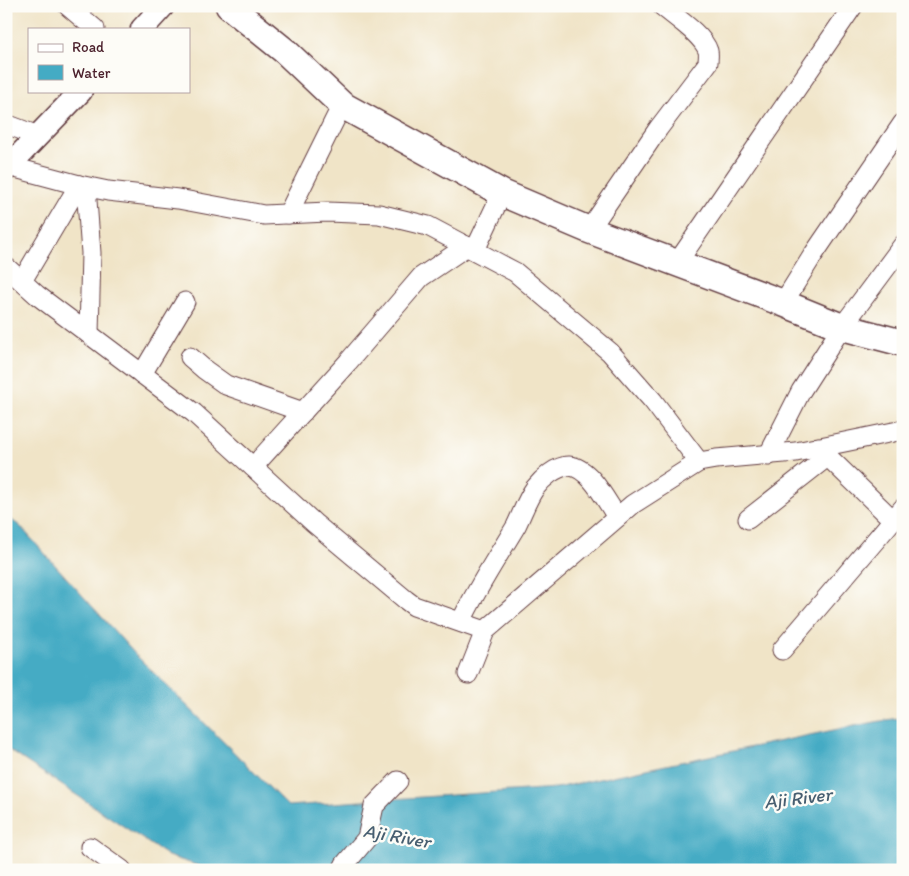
<svg xmlns="http://www.w3.org/2000/svg" width="909" height="876" font-family="Itim,sans-serif">
	<style>
		.water { fill: #44abc4; stroke: #476578 }
		.lines { fill: none; stroke-linecap: round; stroke-linejoin: round }
		.minor-casing { stroke: #633d42; stroke-width: 21 }
		.tertiary-casing { stroke: #633d42; stroke-width: 25 }
		.secondary-casing { stroke: #633d42; stroke-width: 29 }
		.minor { stroke: #fff; stroke-width: 19 }
		.tertiary { stroke: #fff; stroke-width: 22 }
		.secondary { stroke: #fff; stroke-width: 26 }
		.labels { text-anchor: middle; dominant-baseline: central; stroke-width: 5; stroke-linejoin: round; paint-order: stroke }
		.water-label { font-size: 19px; font-style: italic; fill: #475e70; stroke: #fdfcf7 }
	</style>
	<rect width="100%" height="100%" fill="#fdfcf7"/>
	<filter id="ink" filterUnits="userSpaceOnUse"><feTurbulence type="fractalNoise" baseFrequency=".02" numOctaves="2"/><feDisplacementMap in="SourceGraphic" scale="10" xChannelSelector="R" yChannelSelector="G"/><feConvolveMatrix kernelMatrix="1 2 1 2 8 2 1 2 1" color-interpolation-filters="sRGB"/></filter>
	<filter id="wash" filterUnits="userSpaceOnUse"><feTurbulence type="fractalNoise" baseFrequency=".0096" numOctaves="4" result="noise"/><feDisplacementMap in="SourceGraphic" scale="20" xChannelSelector="R" yChannelSelector="G"/><feGaussianBlur stdDeviation="1.12" result="paint"/><feColorMatrix in="noise" values="0 0 0 0 0 0 0 0 0 0 0 0 0 0 0 0 0 1.4 0 .05"/><feComposite in="paint" operator="in"/></filter>
	<g filter="url(#wash)">
		<rect width="100%" height="100%" fill="#f0e4c7"/>
		<polygon class="water" points="6,516 20,526 136,655 288,806 556,788 848,727 903,717 903,870 212,870 168,856 6,748"/>
	</g>
	<g filter="url(#ink)">
		<g class="lines">
			<g class="minor-casing">
				<g id="minor">
					<polyline points="68,6 95,29"/>
					<polyline points="6,124 38,136"/>
					<polyline points="8,166 79,185 108,191 178,199 264,215 327,212 379,214 428,226 515,272 610,352 653,401 699,462"/>
					<polyline points="86,187 91,253 89,334"/>
					<polyline points="288,214 342,105"/>
					<path d="M589 230 658 129 708 63C708 59 709 55 708 51 703 35 675 17 662 6"/>
					<polyline points="475,250 502,193"/>
					<polyline points="677,263 853,6"/>
					<polyline points="6,267 37,295 194,413 314,523 406,600 414,606 485,631"/>
					<polyline points="22,281 79,185"/>
					<polyline points="783,303 813,255 903,123"/>
					<polyline points="190,357 205,370 226,385 303,412"/>
					<polyline points="142,374 185,302"/>
					<polyline points="818,447 893,520"/>
					<polyline points="768,456 801,391 842,327 903,245"/>
					<polyline points="253,467 348,362 421,277 467,246"/>
					<polyline points="748,519 827,457"/>
					<path d="M461 622C476 589 497 558 516 526 522 514 527 499 535 488 542 479 556 466 569 466 590 467 606 501 617 517"/>
					<polyline points="782,650 903,508"/>
					<polyline points="468,674 485,631 633,504 699,462 716,459 796,452 903,430"/>
					<polyline points="90,847 122,870"/>
					<polyline points="342,870 345,864 367,838 374,806 398,781"/>
				</g>
			</g>
			<g class="tertiary-casing">
				<g id="tertiary">
					<polyline points="142,29 163,6"/>
					<polyline points="6,169 81,91"/>
				</g>
			</g>
			<g class="secondary-casing">
				<polyline id="secondary" points="229,6 286,52 342,105 502,193 589,230 783,303 842,327 903,343"/>
			</g>
			<use href="#minor" class="minor"/>
			<use href="#tertiary" class="tertiary"/>
			<use href="#secondary" class="secondary"/>
		</g>
	</g>
	<g class="labels">
		<g class="water-label">
			<text transform="translate(798 798) rotate(-7)">Aji River</text>
			<text transform="translate(397 836) rotate(10)">Aji River</text>
		</g>
	</g>
	<rect width="909" height="876" fill="none" stroke="#fdfcf7" stroke-width="25"/>
	<rect x="28" y="28" width="162" height="65" fill="#fdfcf7" stroke="#b5a4a5"/>
	<rect x="38" y="44" width="25" height="8" fill="#ffffff" stroke="#b5a4a5"/>
	<text x="72" y="52" font-size="15" fill="#4a1f2b">Road</text>
	<rect x="38" y="65" width="25" height="15" fill="#44abc4" stroke="#b5a4a5"/>
	<text x="72" y="78" font-size="15" fill="#4a1f2b">Water</text>
</svg>
